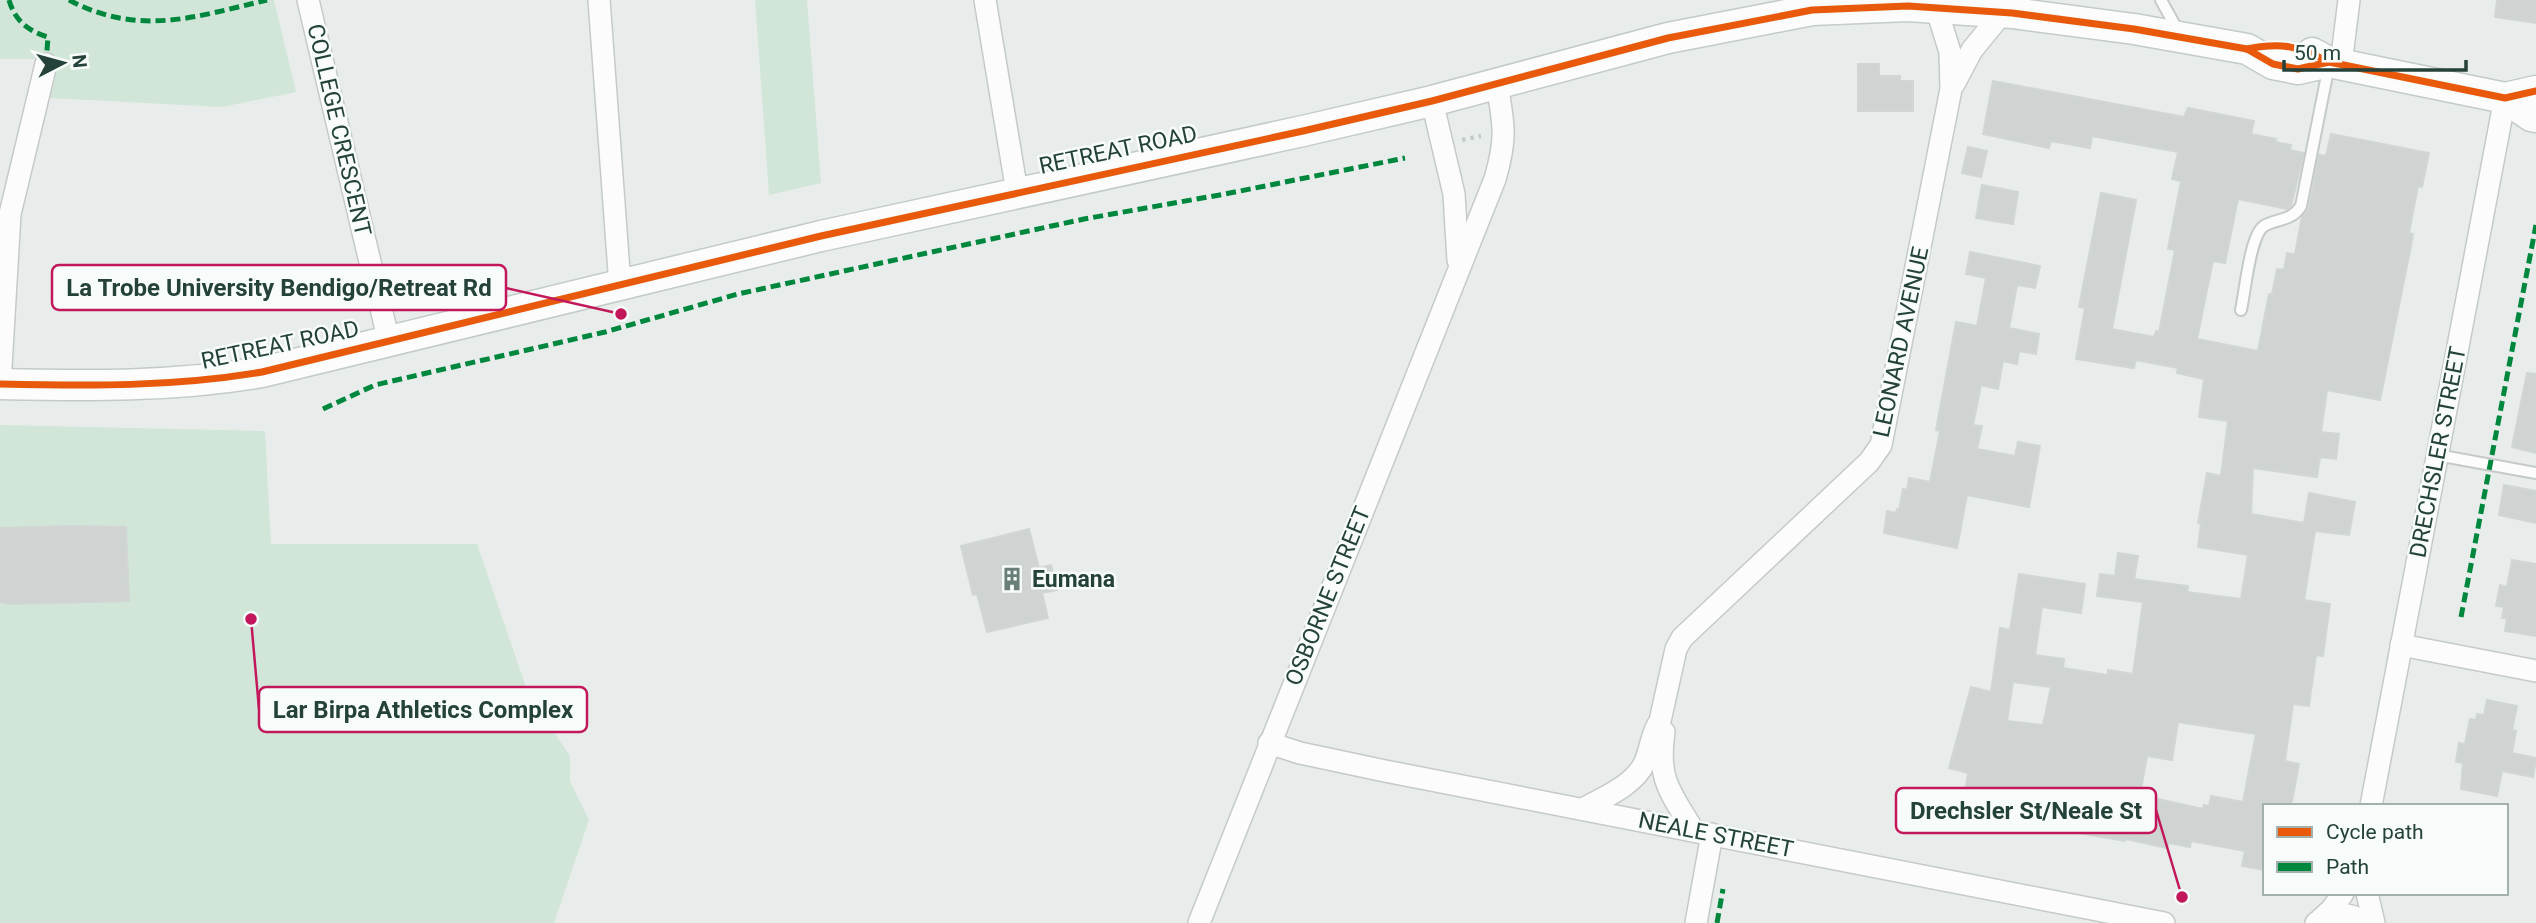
<svg xmlns="http://www.w3.org/2000/svg" width="2536" height="923" font-family="Roboto,sans-serif">
	<style>
		.green { fill: #d1e6d8 }
		.building { fill: #cfd4d2; stroke: #d1d6d4; stroke-width: 2; fill-rule: evenodd }
		.lines { fill: none; stroke-linecap: round; stroke-linejoin: round }
		.lane-casing { stroke: #c5cac8; stroke-width: 14 }
		.street-casing { stroke: #c5cac8; stroke-width: 24 }
		.secondary-casing { stroke: #c3cbc8; stroke-width: 33 }
		.path { stroke: #c3ccca; stroke-width: 4.5; stroke-dasharray: 3.5 5; stroke-linecap: butt }
		.lane { stroke: #fcfcfc; stroke-width: 10 }
		.street { stroke: #fcfcfc; stroke-width: 21 }
		.secondary { stroke: #fcfcfc; stroke-width: 30 }
		.quiet { stroke: #00873e; stroke-width: 5; stroke-dasharray: 10 5; stroke-linecap: butt }
		.cycleway-casing { stroke: #f7fbf9; stroke-width: 11 }
		.cycleway { stroke: #e8590c; stroke-width: 7 }
		.labels { text-anchor: middle; dominant-baseline: central; stroke-width: 5; stroke-linejoin: round; paint-order: stroke }
		.street-label { font-size: 23px; fill: #24423a; stroke: #f7fbf9 }
		.poi-label { font-size: 23px; font-weight: bold; fill: #24423a; stroke: #f7fbf9; text-anchor: start }
		.leader { fill: none; stroke: #c2185b; stroke-width: 2.5 }
		.callout-dot { fill: #c2185b; stroke: #f7fbf9; stroke-width: 2.5 }
		.callout { fill: #f7fbf9; stroke: #c2185b; stroke-width: 2.5 }
		.callout-label { font-size: 24px; text-anchor: middle; font-weight: bold; fill: #24423a }
	</style>
	<rect width="100%" height="100%" fill="#e8edeb"/>
	<g class="green">
		<polygon points="0,0 274,0 296,92 222,107 49,98 59,59 0,59"/>
		<polygon points="755,0 807,0 821,183 769,195"/>
		<polygon points="0,425 265,431 271,544 477,544 528,693 570,756 570,781 589,820 554,923 0,923"/>
	</g>
	<g class="building">
		<polygon points="2497,0 2536,0 2536,23 2495,17"/>
		<polygon points="1858,64 1879,64 1879,76 1900,76 1900,81 1913,81 1913,111 1858,111"/>
		<path d="M1993 81 2184 117 2188 108 2254 121 2251 134 2276 139 2275 142 2291 145 2290 150 2304 153 2291 206 2287 209 2238 199 2225 263 2213 261 2197 339 2258 351 2269 294H2272L2277 269 2284 270 2287 253 2295 254 2302 217 2309 208 2319 155 2326 156 2331 134 2429 153 2422 187 2418 186 2409 233 2413 234 2411 246 2380 400 2327 390 2321 432 2339 434 2336 459 2320 457 2317 477 2253 468 2251 514 2304 523 2309 493 2355 502 2349 535 2315 531 2304 600 2330 604 2323 656 2316 655 2309 706 2293 704 2285 761 2299 764 2291 806H2265V870L2242 866 2245 851 2191 841 2190 847 2169 843 2167 848 2126 839 2125 841 2047 828V825L2029 821 2031 813 1964 800 1968 773 1949 768 1971 687 1991 692 2000 628 2010 630 2019 574 2085 584 2081 613 2042 607 2035 655 2064 659 2063 668 2108 675V670L2133 674 2143 602 2097 596 2100 574 2115 576 2118 553 2138 556 2134 579 2188 586 2187 592 2241 599 2248 555 2198 547 2201 524 2198 523 2207 473 2221 476 2228 421 2199 417 2204 379 2177 373 2178 368 2136 360 2134 368 2076 359 2085 308 2079 307 2101 193 2136 200 2112 329 2154 337 2156 331 2159 332 2175 250 2168 249 2181 181 2172 179 2178 152 2092 136 2090 148 2051 141 2049 148 1983 134ZM2013 682 2051 687 2043 725 2007 721ZM2178 722 2256 734 2243 802 2211 796 2209 806 2204 805 2203 809 2140 795 2147 756 2172 760Z"/>
		<polygon points="1968,147 1987,151 1981,177 1962,173"/>
		<polygon points="1982,185 2018,192 2013,224 1976,218"/>
		<polygon points="1970,252 2040,266 2035,288 2017,285 2009,328 2039,334 2036,354 2019,351 2017,364 2003,361 1998,389 1981,385 1973,425 1982,426 1977,449 2015,456 2018,442 2040,446 2029,507 1967,495 1957,548 1884,533 1887,511 1896,513 1897,509 1899,510 1903,489 1907,490 1909,478 1930,482 1940,431 1936,430 1956,322 1977,326 1986,278 1966,274"/>
		<polygon points="2527,373 2536,374 2536,453 2512,447"/>
		<polygon points="2504,485 2536,491 2536,523 2499,515"/>
		<polygon points="72,526 126,527 129,601 11,604 0,602 0,528"/>
		<polygon points="1029,529 1039,568 1051,565 1057,590 1042,593 1048,618 987,632 977,594 973,595 961,546"/>
		<polygon points="2512,560 2536,564 2536,636 2505,631 2507,618 2502,618 2504,607 2496,606 2500,585 2507,587"/>
		<polygon points="2487,700 2517,706 2512,730 2516,731 2512,753 2536,758 2533,777 2502,771 2497,796 2461,789 2463,763 2456,762 2459,743 2465,744 2470,719 2476,720 2477,714 2484,715"/>
	</g>
	<g class="lines">
		<g class="lane-casing">
			<g id="lane">
				<polyline points="2161,0 2178,31"/>
				<path d="M2241 310C2245 292 2250 235 2264 226 2277 218 2291 222 2301 206L2329 65"/>
				<polyline points="2437,455 2536,473"/>
			</g>
		</g>
		<g class="street-casing">
			<g id="street">
				<polyline points="308,0 389,342"/>
				<polyline points="599,0 620,285"/>
				<polyline points="985,0 1017,192"/>
				<polyline points="2341,64 2349,0"/>
				<polyline points="1954,84 1972,50 2003,12"/>
				<polyline points="1432,101 1454,194 1458,260"/>
				<polyline points="0,384 10,214 46,64"/>
				<polyline points="2401,645 2536,671"/>
				<path d="M1664 732C1657 780 1670 791 1693 830"/>
				<polyline points="1269,743 1300,753 1385,771 2164,923"/>
				<polyline points="2371,806 2505,98"/>
				<path d="M1583 809C1604 797 1634 786 1645 762 1651 748 1651 734 1660 721L1676 649 1682 638 1869 462 1881 445 1951 89 1950 52 1936 7"/>
				<polyline points="2367,893 2374,923"/>
				<polyline points="2321,919 2332,909 2343,893"/>
				<path d="M1199 923 1495 179C1507 138 1504 125 1497 84"/>
				<polyline points="1696,923 1712,834"/>
				<path d="M2316 923C2333 911 2351 913 2368 923"/>
			</g>
		</g>
		<g class="secondary-casing">
			<g id="secondary">
				<polyline points="2312,53 2329,62 2505,98 2536,91"/>
				<polyline points="2505,98 2531,116 2536,117"/>
				<path d="M0 384C88 386 174 387 262 372L821 236 1303 131 1432 101 1668 38 1812 10 1908 6 2012 13 2134 29 2247 49 2273 64 2298 69 2329 62"/>
			</g>
		</g>
		<polyline class="path" points="1462,140 1481,136"/>
		<use href="#lane" class="lane"/>
		<use href="#street" class="street"/>
		<use href="#secondary" class="secondary"/>
		<g class="quiet">
			<path d="M9 0C15 21 28 31 48 37L46 64"/>
			<path d="M69 0C139 37 195 17 267 0"/>
			<polyline points="323,409 375,385 605,332 738,294 1084,219 1225,194 1405,158"/>
			<polyline points="2461,617 2536,225"/>
			<polyline points="1717,923 1723,889"/>
		</g>
		<g class="cycleway-casing">
			<g id="cycleway">
				<path d="M2247 49C2282 42 2298 46 2329 62L2505 98 2536 91"/>
				<path d="M0 384C88 386 174 387 262 372L821 236 1303 131 1432 101 1668 38 1812 10 1908 6 2012 13 2134 29 2247 49 2273 64 2298 69 2329 62"/>
			</g>
		</g>
		<use href="#cycleway" class="cycleway"/>
	</g>
	<defs>
		<g id="building-bare" transform="scale(1.89)"><path d="M-4-6H4V6H1V3H-1V6H-4ZM-2.5-4.3h1.7v1.8h-1.7ZM.8-4.3h1.7v1.8H.8ZM-2.5-1h1.7V.8h-1.7ZM.8-1h1.7V.8H.8Z" fill="#697e78" stroke="#f7fbf9" stroke-width="2.5" paint-order="stroke"/></g>
	</defs>
	<g fill-rule="evenodd">
		<use href="#building-bare" x="1012" y="579"/>
	</g>
	<g class="labels">
		<g class="street-label">
			<text transform="translate(339 130) rotate(77)">COLLEGE CRESCENT</text>
			<text transform="translate(1118 150) rotate(-12)">RETREAT ROAD</text>
			<text transform="translate(1901 342) rotate(-78)">LEONARD AVENUE</text>
			<text transform="translate(280 345) rotate(-12)">RETREAT ROAD</text>
			<text transform="translate(2438 452) rotate(-79)">DRECHSLER STREET</text>
			<text transform="translate(1328 596) rotate(-68)">OSBORNE STREET</text>
			<text transform="translate(1716 835) rotate(11)">NEALE STREET</text>
		</g>
		<g class="poi-label">
			<text x="1032" y="579">Eumana</text>
		</g>
	</g>
	<path class="leader" d="M621 314L506 288M251 619L259 709M2182 897L2156 810"/>
	<g class="callout-dot">
		<circle cx="621" cy="314" r="7"/>
		<circle cx="251" cy="619" r="7"/>
		<circle cx="2182" cy="897" r="7"/>
	</g>
	<g class="callout">
		<rect x="52" y="265" width="454" height="45" rx="7"/>
		<rect x="259" y="687" width="328" height="45" rx="7"/>
		<rect x="1896" y="788" width="260" height="45" rx="7"/>
	</g>
	<g class="callout-label">
		<text x="279" y="296">La Trobe University Bendigo/Retreat Rd</text>
		<text x="423" y="718">Lar Birpa Athletics Complex</text>
		<text x="2026" y="819">Drechsler St/Neale St</text>
	</g>
	<rect x="2263" y="804" width="245" height="91" fill="#f7fbf9" stroke="#a3b1ad" stroke-width="2"/>
	<rect x="2277" y="827" width="35" height="10" fill="#e8590c" stroke="#a3b1ad" stroke-width="2"/>
	<text x="2326" y="839" font-size="21" fill="#24423a">Cycle path</text>
	<rect x="2277" y="862" width="35" height="10" fill="#00873e" stroke="#a3b1ad" stroke-width="2"/>
	<text x="2326" y="874" font-size="21" fill="#24423a">Path</text>
	<g transform="translate(63 63) rotate(84)" stroke="#f7fbf9" stroke-width="5" paint-order="stroke">
	<path d="M0-5L12 26L0 18L-12 26Z" fill="#24423a"/>
	<text y="-10" font-size="19" font-weight="bold" text-anchor="middle" fill="#24423a">N</text>
	</g>
	<path d="M2284 60v10h182v-10" fill="none" stroke="#24423a" stroke-width="3.5"/>
	<text x="2294" y="60" font-size="21" fill="#24423a" stroke="#f7fbf9" stroke-width="5" paint-order="stroke">50 m</text>
</svg>
